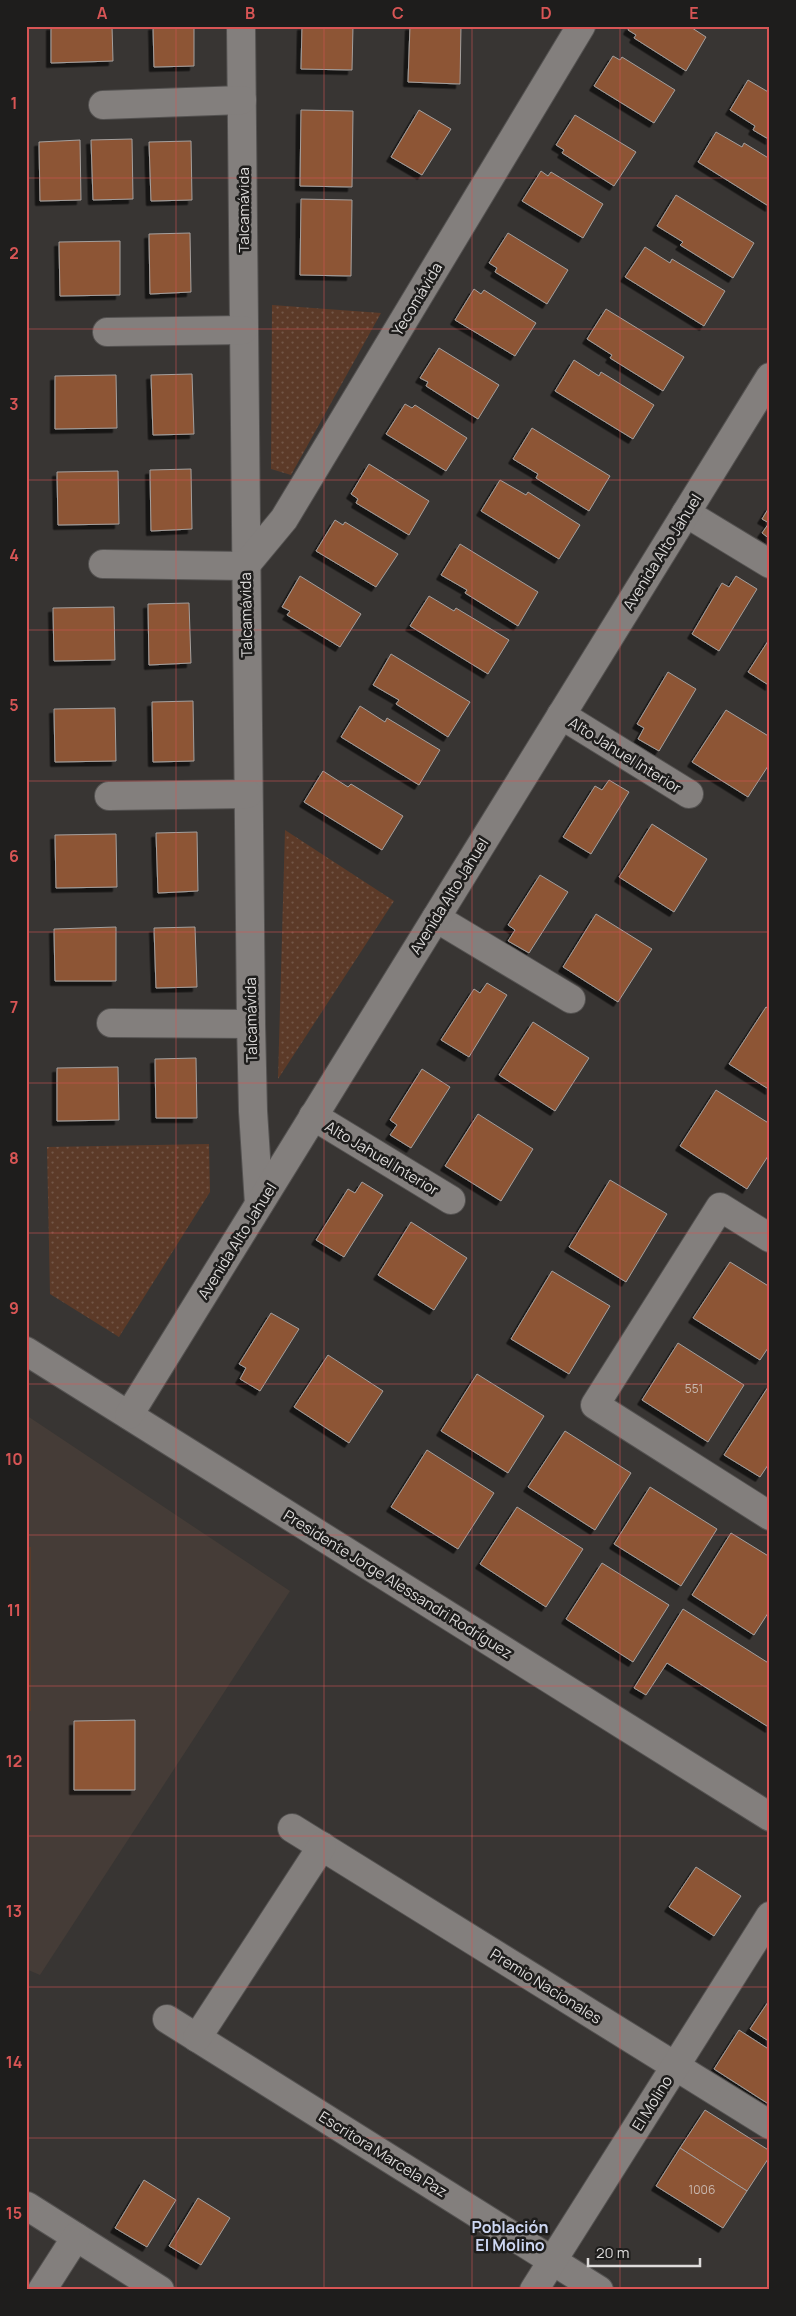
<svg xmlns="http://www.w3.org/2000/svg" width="796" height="2316" font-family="Manrope,sans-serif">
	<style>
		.built { fill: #453c37 }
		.green { fill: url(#green-dots) }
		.pitch { fill: #5c3a28 }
		.building { fill: #8d5536; stroke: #a39f9d; filter: url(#shadow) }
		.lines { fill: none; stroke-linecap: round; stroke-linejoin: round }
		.minor-casing { stroke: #545251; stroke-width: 30 }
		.minor { stroke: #837f7d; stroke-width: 28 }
		.grid { fill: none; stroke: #d85555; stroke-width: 1; stroke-opacity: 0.55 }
		.labels { text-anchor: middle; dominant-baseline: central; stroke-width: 5; stroke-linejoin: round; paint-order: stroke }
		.number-label { font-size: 12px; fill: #cabab2 }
		.street-label { font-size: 15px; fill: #dedcdb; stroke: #1e1d1c }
		.neighbourhood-label { font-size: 16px; font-weight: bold; fill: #cdd7f3; stroke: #1e1d1c }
		.neatline { fill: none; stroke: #d85555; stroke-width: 2 }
		.grid-label { font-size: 16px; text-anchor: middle; font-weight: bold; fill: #d85555 }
	</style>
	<defs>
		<pattern id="green-dots" width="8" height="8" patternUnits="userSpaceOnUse" patternTransform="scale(1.25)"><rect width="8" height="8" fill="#5c3a28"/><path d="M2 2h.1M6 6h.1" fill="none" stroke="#735647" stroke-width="1.8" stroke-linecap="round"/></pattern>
		<filter id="shadow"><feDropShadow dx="-4.5" dy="4.5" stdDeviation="0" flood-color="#0009"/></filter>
	</defs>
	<rect width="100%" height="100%" fill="#383533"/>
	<polygon class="built" points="26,1415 290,1591 40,1975 26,1969"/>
	<g class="green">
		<polygon points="272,305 381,313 291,475 271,469"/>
		<polygon points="285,830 394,901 278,1079"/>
		<polygon points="209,1144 210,1192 119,1337 50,1294 47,1147"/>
	</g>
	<rect class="pitch" x="26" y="1547" width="5" height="164"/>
	<g class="building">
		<polygon points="51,26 112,26 113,61 51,63"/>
		<polygon points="153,26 194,26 194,66 154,67"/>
		<polygon points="302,26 353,26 352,70 301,69"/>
		<polygon points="410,26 461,26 460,84 408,82"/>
		<polygon points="630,26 689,26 706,37 686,71 634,38 636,35 628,30"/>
		<polygon points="613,56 620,60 622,57 675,90 654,123 594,86"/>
		<polygon points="748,80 770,93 770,140 753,130 755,126 730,110"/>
		<polygon points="301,110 353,111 352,187 300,186"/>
		<polygon points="419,110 451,129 422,175 391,157"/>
		<polygon points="575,115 636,152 614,186 562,153 564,150 556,145"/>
		<polygon points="716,132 742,147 744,143 770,159 770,207 698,162"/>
		<polygon points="132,139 133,199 93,200 91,140"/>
		<polygon points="80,140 81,200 40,201 39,142"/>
		<polygon points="191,141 192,200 151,201 149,142"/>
		<polygon points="541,171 548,176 551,172 603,204 583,238 522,201"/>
		<polygon points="676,195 754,243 733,278 680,245 683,242 657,226"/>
		<polygon points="301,199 352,200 351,276 300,275"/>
		<polygon points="190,233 191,292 150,294 149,234"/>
		<polygon points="508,233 568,270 547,304 495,272 497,268 489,263"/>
		<polygon points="120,241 120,295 60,296 59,242"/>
		<polygon points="645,247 670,263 672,259 725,291 704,326 625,277"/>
		<polygon points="474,289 481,294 484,290 536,323 515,356 455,320"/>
		<polygon points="606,309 684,357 663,391 610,358 612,355 587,339"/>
		<polygon points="439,348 499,385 478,419 426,386 428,382 420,378"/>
		<polygon points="574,360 599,376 601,372 654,405 633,439 555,391"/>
		<polygon points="192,374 194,434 153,435 151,375"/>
		<polygon points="116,375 117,428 55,429 55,376"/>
		<polygon points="405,404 412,408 415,405 467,438 446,471 386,434"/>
		<polygon points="532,428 610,476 589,511 536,478 538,474 513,459"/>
		<polygon points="369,464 429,501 409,535 356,503 358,499 351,494"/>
		<polygon points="191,469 192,529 151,531 150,470"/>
		<polygon points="118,471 119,524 58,525 57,472"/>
		<polygon points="500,480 526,495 528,492 580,525 559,559 481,511"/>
		<polygon points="770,506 770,539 762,533 769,523 762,519"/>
		<polygon points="335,520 343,525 345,522 398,554 376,587 316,551"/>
		<polygon points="460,544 538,592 518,626 465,593 467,590 441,575"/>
		<polygon points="300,576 361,614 340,647 287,615 290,611 282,607"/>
		<polygon points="736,576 757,589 719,651 692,634 722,583 729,587"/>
		<polygon points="429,596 454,611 456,608 509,640 488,674 410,626"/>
		<polygon points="189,603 191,663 149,665 148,604"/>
		<polygon points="114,607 115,660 54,661 53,608"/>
		<polygon points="770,638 770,686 748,672"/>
		<polygon points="391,654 470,702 448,737 396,704 399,700 373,685"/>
		<polygon points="668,672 696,689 659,751 638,739 644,728 637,724"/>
		<polygon points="193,701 194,761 153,762 152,702"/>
		<polygon points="360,706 385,722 387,718 440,750 419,785 341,737"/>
		<polygon points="115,708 116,761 55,762 54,709"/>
		<polygon points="726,710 770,737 770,763 748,797 692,762"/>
		<polygon points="323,771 348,787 351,784 403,816 382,850 304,802"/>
		<polygon points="609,780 629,792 591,854 563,837 595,786 602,790"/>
		<polygon points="652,824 707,859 674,912 619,877"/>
		<polygon points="197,832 198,891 158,893 156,833"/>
		<polygon points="116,834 117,887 56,888 55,835"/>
		<polygon points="540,875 568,892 529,953 508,941 515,930 508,925"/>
		<polygon points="596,914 652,949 618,1002 563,967"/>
		<polygon points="116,927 116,981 55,981 54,929"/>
		<polygon points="195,927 197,987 156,988 154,928"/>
		<polygon points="487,983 507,995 469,1057 441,1040 474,989 480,993"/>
		<polygon points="766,1007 770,1009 770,1090 729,1064"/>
		<polygon points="533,1022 589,1058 555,1111 499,1075"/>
		<polygon points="196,1058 197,1118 156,1118 155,1059"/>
		<polygon points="118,1067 119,1120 57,1121 57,1068"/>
		<polygon points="422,1069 450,1087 411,1148 390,1135 397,1125 390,1120"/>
		<polygon points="716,1090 770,1124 770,1153 747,1189 680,1146"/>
		<polygon points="478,1114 533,1149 501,1201 445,1166"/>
		<polygon points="610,1180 667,1214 626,1282 569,1247"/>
		<polygon points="362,1182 383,1195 344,1257 316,1240 348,1189 355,1193"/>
		<polygon points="411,1222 467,1258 434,1310 378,1275"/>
		<polygon points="730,1262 770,1287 770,1345 760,1360 693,1318"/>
		<polygon points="552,1271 610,1306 569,1374 511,1339"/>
		<polygon points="271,1313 299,1329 260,1391 240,1379 246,1368 239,1364"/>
		<polygon points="678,1343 744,1385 708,1442 642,1400"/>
		<polygon points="328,1355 383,1391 349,1443 294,1407"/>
		<polygon points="477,1374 544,1416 508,1473 441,1431"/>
		<polygon points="770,1384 770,1462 760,1477 724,1455"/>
		<polygon points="565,1431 631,1473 595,1530 528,1487"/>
		<polygon points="427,1450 494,1493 458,1549 391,1507"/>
		<polygon points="650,1487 717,1529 681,1586 614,1544"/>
		<polygon points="517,1507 583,1549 546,1607 480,1564"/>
		<polygon points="731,1533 770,1557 770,1610 754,1635 692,1595"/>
		<polygon points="602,1563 669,1605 633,1662 566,1619"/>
		<polygon points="683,1609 770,1664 770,1728 667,1663 646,1695 634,1688"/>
		<polygon points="135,1720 135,1790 74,1790 74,1721"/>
		<polygon points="696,1867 741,1896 714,1936 669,1907"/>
		<polygon points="770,1999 770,2042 750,2029"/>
		<polygon points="739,2030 770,2050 770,2105 714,2069"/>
		<polygon points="705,2110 770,2151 770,2156 747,2191 680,2148"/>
		<polygon points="680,2148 747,2191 723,2228 656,2186"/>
		<polygon points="144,2180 176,2200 147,2247 115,2228"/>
		<polygon points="198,2198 230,2218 201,2265 169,2246"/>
	</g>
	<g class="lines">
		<g class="minor-casing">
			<g id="minor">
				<polyline points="241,26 251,1024 253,1111 259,1204"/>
				<polyline points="103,105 242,100"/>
				<polyline points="107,332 243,330"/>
				<polyline points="686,513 770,564"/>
				<polyline points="103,564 245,566 284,519 581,26"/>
				<polyline points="561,715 689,794"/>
				<polyline points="109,796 248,794"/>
				<polyline points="436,918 571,999"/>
				<polyline points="111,1023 251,1024"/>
				<polyline points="313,1116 451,1200"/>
				<polyline points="770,1238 720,1207 595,1405 770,1516"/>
				<polyline points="26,1351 770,1817"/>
				<polyline points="129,1415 770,377"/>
				<polyline points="292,1828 770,2125"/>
				<polyline points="167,2019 599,2290"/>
				<polyline points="197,2038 322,1846"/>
				<polyline points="27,2206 160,2290"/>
				<polyline points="42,2290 76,2237"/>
				<polyline points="534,2290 770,1916"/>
			</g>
		</g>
		<use href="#minor" class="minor"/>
	</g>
	<path class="grid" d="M176 26V2290M324 26V2290M472 26V2290M620 26V2290M26 178H770M26 329H770M26 480H770M26 630H770M26 781H770M26 932H770M26 1083H770M26 1233H770M26 1384H770M26 1535H770M26 1686H770M26 1836H770M26 1987H770M26 2138H770"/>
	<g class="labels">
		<g class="number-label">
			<text x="694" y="1388">551</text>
			<text x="702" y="2189">1006</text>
		</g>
		<g class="street-label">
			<text transform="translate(243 210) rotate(-90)">Talcamávida</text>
			<text transform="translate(417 299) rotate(-59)">Yecomávida</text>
			<text transform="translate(662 552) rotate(-58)">Avenida Alto Jahuel</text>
			<text transform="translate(246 615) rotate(-91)">Talcamávida</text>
			<text transform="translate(625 755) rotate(32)">Alto Jahuel Interior</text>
			<text transform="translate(449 896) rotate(-58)">Avenida Alto Jahuel</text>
			<text transform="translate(251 1020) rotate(-91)">Talcamávida</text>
			<text transform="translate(382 1158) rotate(31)">Alto Jahuel Interior</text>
			<text transform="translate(237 1241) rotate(-58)">Avenida Alto Jahuel</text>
			<text transform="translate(398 1584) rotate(32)">Presidente Jorge Alessandri Rodríguez</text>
			<text transform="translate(546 1986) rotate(32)">Premio Nacionales</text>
			<text transform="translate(652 2103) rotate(-58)">El Molino</text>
			<text transform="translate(383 2154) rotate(32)">Escritora Marcela Paz</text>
		</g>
		<g class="neighbourhood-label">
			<text x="510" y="2227">Población<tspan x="510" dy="18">El Molino</tspan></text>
		</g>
	</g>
	<rect width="796" height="2316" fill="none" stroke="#1e1d1c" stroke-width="55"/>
	<path d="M588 2258v8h112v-8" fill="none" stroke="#dedcdb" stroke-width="2.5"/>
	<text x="596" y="2258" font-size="15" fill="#dedcdb" stroke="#1e1d1c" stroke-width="4" paint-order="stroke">20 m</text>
	<rect x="28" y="28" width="740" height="2260" class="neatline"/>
	<g class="grid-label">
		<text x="102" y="19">A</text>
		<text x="250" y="19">B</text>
		<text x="398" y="19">C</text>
		<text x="546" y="19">D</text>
		<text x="694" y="19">E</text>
		<text x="14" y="109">1</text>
		<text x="14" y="259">2</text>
		<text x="14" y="410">3</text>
		<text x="14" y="561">4</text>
		<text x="14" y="711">5</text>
		<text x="14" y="862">6</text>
		<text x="14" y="1013">7</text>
		<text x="14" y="1164">8</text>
		<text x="14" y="1314">9</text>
		<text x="14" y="1465">10</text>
		<text x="14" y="1616">11</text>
		<text x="14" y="1767">12</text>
		<text x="14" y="1917">13</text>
		<text x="14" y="2068">14</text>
		<text x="14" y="2219">15</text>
	</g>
</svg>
